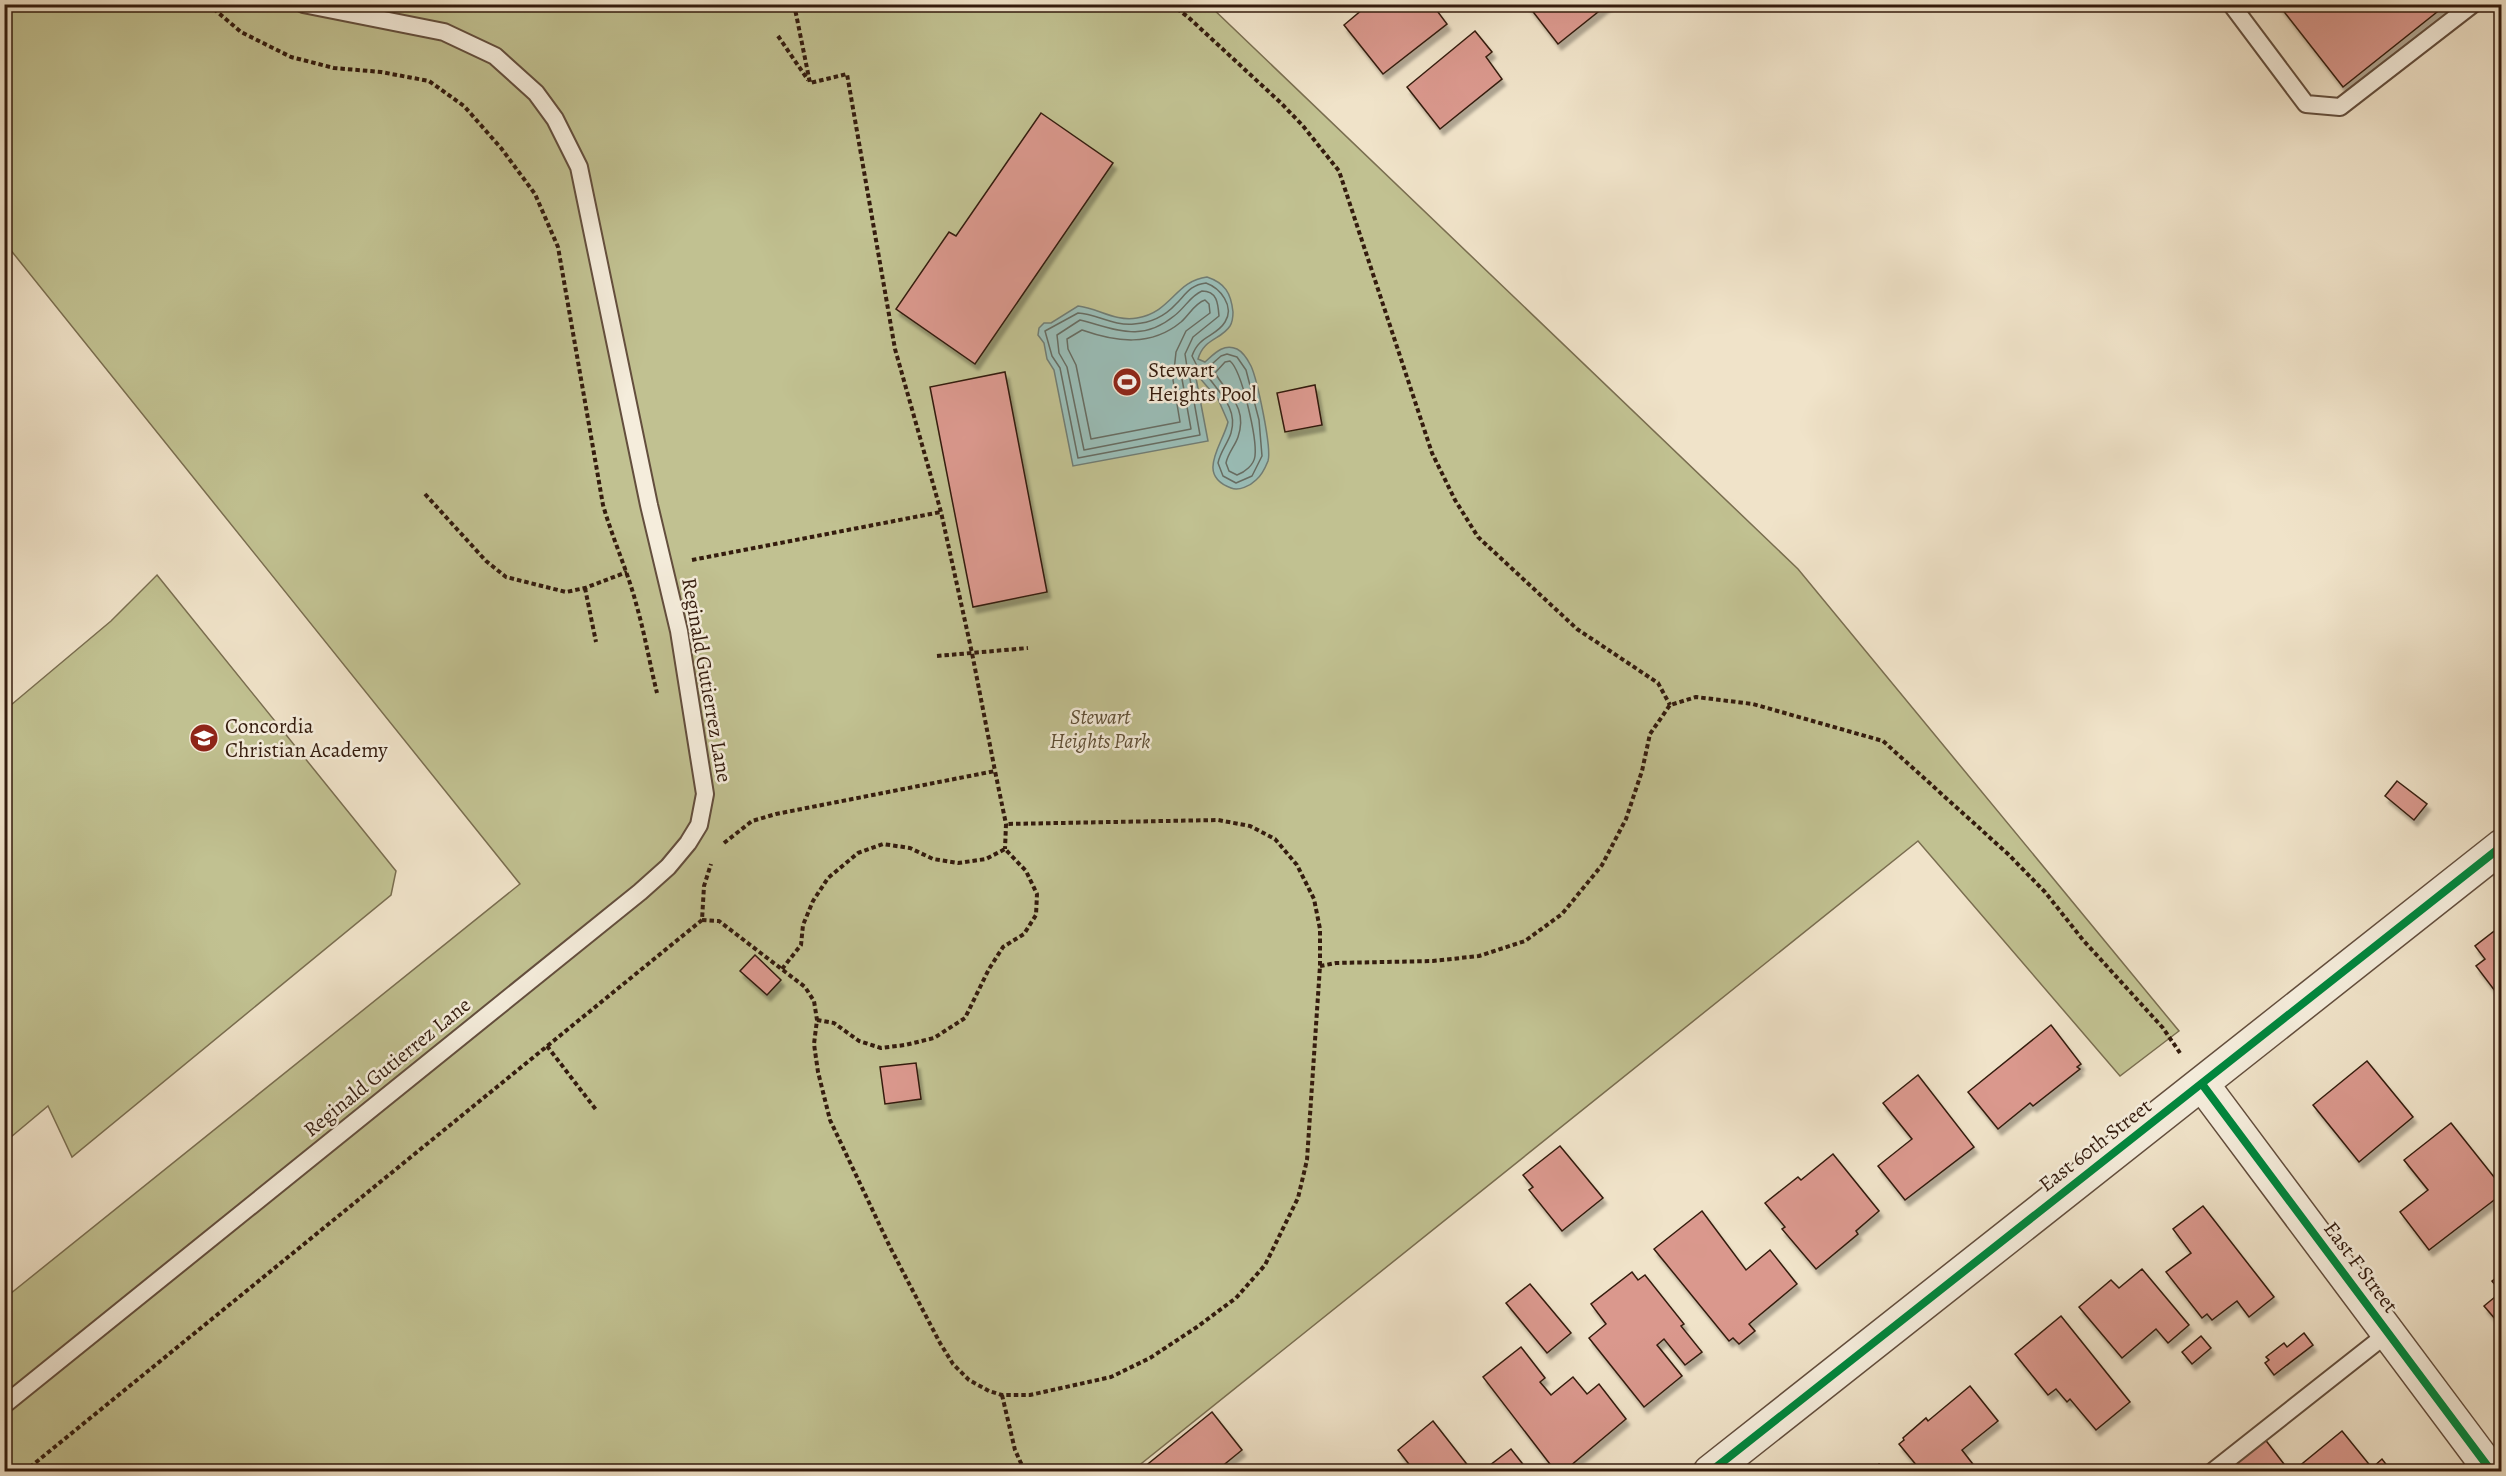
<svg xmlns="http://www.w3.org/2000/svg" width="2506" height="1476" font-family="Alegreya,serif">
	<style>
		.green { fill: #c1c191; stroke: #7a6e50; stroke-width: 1.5 }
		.water { fill: #9abeb8; stroke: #717d74; stroke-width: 1.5 }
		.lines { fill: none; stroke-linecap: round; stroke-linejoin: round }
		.shore { stroke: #676d63; stroke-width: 1.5 }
		.building { fill: #da988d; stroke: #341c0e; stroke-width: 1.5; filter: url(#shadow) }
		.service-casing { stroke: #634e3d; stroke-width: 20 }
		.minor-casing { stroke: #634e3d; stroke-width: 36 }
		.path { stroke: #341c0e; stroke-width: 4; stroke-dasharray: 4.5 3; stroke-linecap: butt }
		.service { stroke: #f5eddc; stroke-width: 16 }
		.minor { stroke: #f5eddc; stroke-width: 33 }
		.cycleway-casing { stroke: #f5eddc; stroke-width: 11 }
		.cycleway { stroke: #00873e; stroke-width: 8 }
		.labels { text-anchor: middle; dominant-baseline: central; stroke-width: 5; stroke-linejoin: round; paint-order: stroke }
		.poi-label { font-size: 21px; fill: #341c0e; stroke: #f5eddc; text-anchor: start }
		.street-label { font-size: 21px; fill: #341c0e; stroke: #f5eddc }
		.park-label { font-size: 21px; font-style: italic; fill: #5e4e35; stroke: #f5eddc }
	</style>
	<defs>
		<filter id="shadow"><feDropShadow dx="3.5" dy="6" stdDeviation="1.5" flood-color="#0004"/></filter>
	</defs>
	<rect width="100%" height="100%" fill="#f0e3c9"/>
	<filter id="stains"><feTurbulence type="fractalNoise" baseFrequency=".00333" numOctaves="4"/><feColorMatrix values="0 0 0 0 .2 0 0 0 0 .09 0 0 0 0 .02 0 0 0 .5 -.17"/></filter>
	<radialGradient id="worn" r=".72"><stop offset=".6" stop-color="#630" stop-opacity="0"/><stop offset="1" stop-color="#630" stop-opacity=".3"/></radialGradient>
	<g class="green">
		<polygon points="5,5 1209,5 1798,569 2179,1031 2120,1076 1918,841 1132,1471 5,1471 5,1298 520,884 5,243"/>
		<polygon points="157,575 396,871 391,895 72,1157 48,1106 5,1142 5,710 111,621"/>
	</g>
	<path class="water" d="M1207 277C1225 283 1231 293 1233 312 1233 316 1233 321 1230 326 1221 340 1204 338 1198 359L1205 362C1214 354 1223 343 1237 349 1243 352 1248 360 1251 366 1257 379 1272 448 1268 461 1266 466 1261 476 1256 480 1250 486 1239 491 1231 488 1195 475 1223 444 1228 422L1218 399 1198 376 1196 378 1208 441 1073 466 1054 370 1047 359 1044 343 1038 335 1039 328 1044 323H1051L1078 306C1098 308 1115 322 1137 318 1172 312 1175 281 1207 277Z"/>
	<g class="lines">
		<g class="shore">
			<path d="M1206 283C1220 288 1235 306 1225 322 1216 337 1199 335 1192 356L1198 368 1190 379 1200 435 1078 458 1060 368 1052 356 1045 331 1078 313C1097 314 1113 326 1134 324 1150 323 1165 316 1176 304 1186 294 1190 285 1206 283Z"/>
			<path d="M1202 291C1217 291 1218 303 1219 316L1193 337 1185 354 1187 367 1182 379 1191 429 1084 450 1067 367 1059 353 1057 335 1080 320C1116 329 1141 343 1174 316 1185 308 1190 296 1202 291Z"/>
			<path d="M1205 300 1209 304 1210 313 1186 331 1176 352 1173 380 1180 422 1091 439 1076 365 1068 349 1067 339 1082 330C1116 342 1151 347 1181 322 1189 315 1195 303 1205 300Z"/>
			<path d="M1227 354 1237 357 1246 370 1259 420 1262 456 1252 476 1236 483 1223 476 1218 463C1220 452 1228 443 1231 433 1239 407 1216 390 1204 371L1221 356Z"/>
			<path d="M1230 361C1242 371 1257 438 1255 456 1254 465 1245 472 1237 475L1229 471 1226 463C1228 453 1235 446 1238 437 1248 407 1228 395 1215 373L1225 362Z"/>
		</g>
	</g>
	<g class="building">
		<polygon points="1369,4 1432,4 1447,24 1383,74 1344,25"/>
		<polygon points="1527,4 1608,4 1558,44"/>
		<polygon points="2278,4 2447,4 2343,87"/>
		<polygon points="1475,31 1492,52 1486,57 1502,79 1440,129 1407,87"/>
		<polygon points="1041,113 1113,163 975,364 896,309 949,232 956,236"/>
		<polygon points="1005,372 1047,592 973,607 930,387"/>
		<polygon points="1315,385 1322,425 1285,432 1277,393"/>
		<polygon points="2397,781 2427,804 2414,820 2385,796"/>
		<polygon points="2502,925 2502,996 2495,991 2476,966 2485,959 2475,946"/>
		<polygon points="755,955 781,980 767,995 740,971"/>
		<polygon points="2051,1025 2081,1064 2077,1067 2080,1069 2033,1106 2030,1103 1998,1129 1968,1092"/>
		<polygon points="2367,1061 2413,1117 2359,1162 2313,1105"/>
		<polygon points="916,1063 921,1099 885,1104 880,1067"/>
		<polygon points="1918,1075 1974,1147 1905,1200 1878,1166 1912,1139 1883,1103"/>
		<polygon points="2451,1123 2502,1187 2502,1194 2429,1250 2400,1212 2428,1190 2404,1160"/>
		<polygon points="1560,1146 1603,1198 1562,1231 1529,1190 1533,1187 1523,1175"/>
		<polygon points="1833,1154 1879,1211 1856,1231 1858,1234 1816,1269 1782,1229 1785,1227 1765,1203 1798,1177 1801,1180"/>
		<polygon points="2203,1206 2274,1297 2249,1317 2237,1301 2212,1320 2207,1314 2202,1318 2166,1272 2191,1253 2173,1229"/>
		<polygon points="1702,1211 1746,1270 1770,1250 1797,1284 1749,1324 1755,1331 1739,1344 1733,1338 1729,1341 1654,1249"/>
		<polygon points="2142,1269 2189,1325 2168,1343 2156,1329 2122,1358 2079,1307 2111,1280 2119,1288"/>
		<polygon points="1632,1272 1638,1280 1645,1275 1684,1324 1681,1326 1702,1352 1685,1365 1664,1339 1657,1345 1682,1376 1644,1407 1589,1338 1606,1324 1591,1304"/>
		<polygon points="2502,1273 2502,1327 2484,1306 2501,1292 2492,1281"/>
		<polygon points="1530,1284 1571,1333 1547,1353 1506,1303"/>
		<polygon points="2061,1316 2130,1402 2096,1430 2070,1399 2067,1402 2056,1389 2048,1395 2015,1354"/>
		<polygon points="2304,1333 2313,1345 2274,1375 2265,1363 2269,1360 2266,1357 2284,1343 2287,1347"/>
		<polygon points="2201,1336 2211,1348 2192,1364 2182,1352"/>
		<polygon points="1521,1347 1545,1378 1540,1382 1551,1395 1573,1377 1587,1394 1599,1384 1626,1419 1563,1472 1556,1472 1483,1377"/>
		<polygon points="1970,1386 1998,1421 1962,1450 1979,1472 1922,1472 1899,1444 1904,1440 1903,1438 1926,1418 1928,1421"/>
		<polygon points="1212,1412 1242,1450 1215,1472 1138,1472"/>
		<polygon points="1433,1421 1473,1472 1415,1472 1398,1450"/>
		<polygon points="2342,1431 2372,1468 2382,1459 2392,1472 2292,1472"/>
		<polygon points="2264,1438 2287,1468 2283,1472 2222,1472"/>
		<polygon points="1511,1449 1529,1472 1481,1472"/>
		<polygon points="1879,1464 1885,1472 1869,1472"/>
	</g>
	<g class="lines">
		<g class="service-casing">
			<g id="service">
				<polyline points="2231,4 2306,104 2340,107 2473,4"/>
				<polyline points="4,1405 640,892 668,867 688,843 699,825 705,794 679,631 649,505 579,167 555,119 536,93 495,56 444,32 303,4"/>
				<polyline points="2212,1472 2388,1333"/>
			</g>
		</g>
		<g class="minor-casing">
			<g id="minor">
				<polyline points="2202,1084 2492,1472"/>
				<polyline points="1710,1472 2502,846"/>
			</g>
		</g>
		<g class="path">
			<path d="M208 4 241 32 291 57 334 68 381 72 429 81 464 106 501 148 535 194 558 247 603 505C613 540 628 572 637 607 645 635 650 665 657 693"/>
			<polyline points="794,4 810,83 847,74 895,349 941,512 972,653 995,771"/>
			<polyline points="1171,4 1188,17 1281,103 1303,126 1339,171 1432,453 1455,500 1478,537 1577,629 1658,683 1670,705"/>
			<polyline points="778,36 808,80"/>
			<polyline points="425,494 486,561 506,577 566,592 585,588 627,572"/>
			<polyline points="692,560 941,512"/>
			<polyline points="585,588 596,642"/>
			<polyline points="937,656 1028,648"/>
			<polyline points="724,843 752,821 776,814 995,771 1006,824 1005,849"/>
			<polyline points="702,920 719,921 805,987 814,1001 817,1020 814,1044 818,1072 830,1120 890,1247 940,1343 953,1364 969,1380 989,1391 1002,1395 1030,1395 1111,1377 1150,1358 1197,1327 1236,1298 1265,1265 1298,1198 1307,1160 1320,966 1320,929 1314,899 1297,865 1275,839 1250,826 1218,820 1006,824"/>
			<polyline points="1320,966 1336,963 1433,961 1479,956 1525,941 1562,914 1602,865 1626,819 1642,771 1650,734 1670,705 1696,697 1753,704 1883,741 2008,854 2045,892 2083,940 2163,1028 2180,1053"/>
			<polyline points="782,969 801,945 803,925 813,901 828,878 858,853 883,844 910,848 933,859 958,863 986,859 1005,849 1026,871 1037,894 1036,915 1024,934 1003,947 989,969 965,1018 934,1038 905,1045 881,1048 859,1041 834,1023 817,1020"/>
			<polyline points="547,1046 597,1111"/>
			<polyline points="1002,1395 1015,1450 1025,1472"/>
			<polyline points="24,1472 702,920 704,886 711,864"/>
		</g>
		<use href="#service" class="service"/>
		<use href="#minor" class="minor"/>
		<g class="cycleway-casing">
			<g id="cycleway">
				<polyline points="2202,1084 2492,1472"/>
				<polyline points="1710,1472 2502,846"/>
			</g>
		</g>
		<use href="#cycleway" class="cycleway"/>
	</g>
	<defs>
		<g id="stadium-disc" transform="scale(1.5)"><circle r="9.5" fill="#8f2418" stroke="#f5eddc"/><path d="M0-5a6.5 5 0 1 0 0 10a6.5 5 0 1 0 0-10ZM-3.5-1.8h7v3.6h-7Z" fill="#fff"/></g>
		<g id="school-disc" transform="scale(1.5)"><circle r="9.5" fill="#8f2418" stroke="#f5eddc"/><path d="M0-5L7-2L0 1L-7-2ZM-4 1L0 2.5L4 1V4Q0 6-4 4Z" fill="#fff"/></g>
	</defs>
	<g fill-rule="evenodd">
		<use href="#stadium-disc" x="1127" y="382"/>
		<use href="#school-disc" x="204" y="738"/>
	</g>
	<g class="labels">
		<g class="poi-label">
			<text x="1148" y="370">Stewart<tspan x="1148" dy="24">Heights Pool</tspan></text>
			<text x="225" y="726">Concordia<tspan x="225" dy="24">Christian Academy</tspan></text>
		</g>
		<g class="street-label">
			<text transform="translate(707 680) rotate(80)">Reginald Gutierrez Lane</text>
			<text transform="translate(387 1067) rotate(-39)">Reginald Gutierrez Lane</text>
			<text transform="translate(2095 1145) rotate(-38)">East 60th Street</text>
			<text transform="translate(2361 1267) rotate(53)">East F Street</text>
		</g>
		<g class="park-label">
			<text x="1100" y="717">Stewart<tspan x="1100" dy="24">Heights Park</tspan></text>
		</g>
	</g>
	<rect width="2506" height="1476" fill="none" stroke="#f0e3c9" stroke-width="24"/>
	<rect x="6" y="6" width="2494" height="1464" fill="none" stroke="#341c0e" stroke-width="3"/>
	<rect x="12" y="12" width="2482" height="1452" fill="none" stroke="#341c0e" stroke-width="1.5"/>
	<rect width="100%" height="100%" filter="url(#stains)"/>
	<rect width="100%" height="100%" fill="url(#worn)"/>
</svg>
